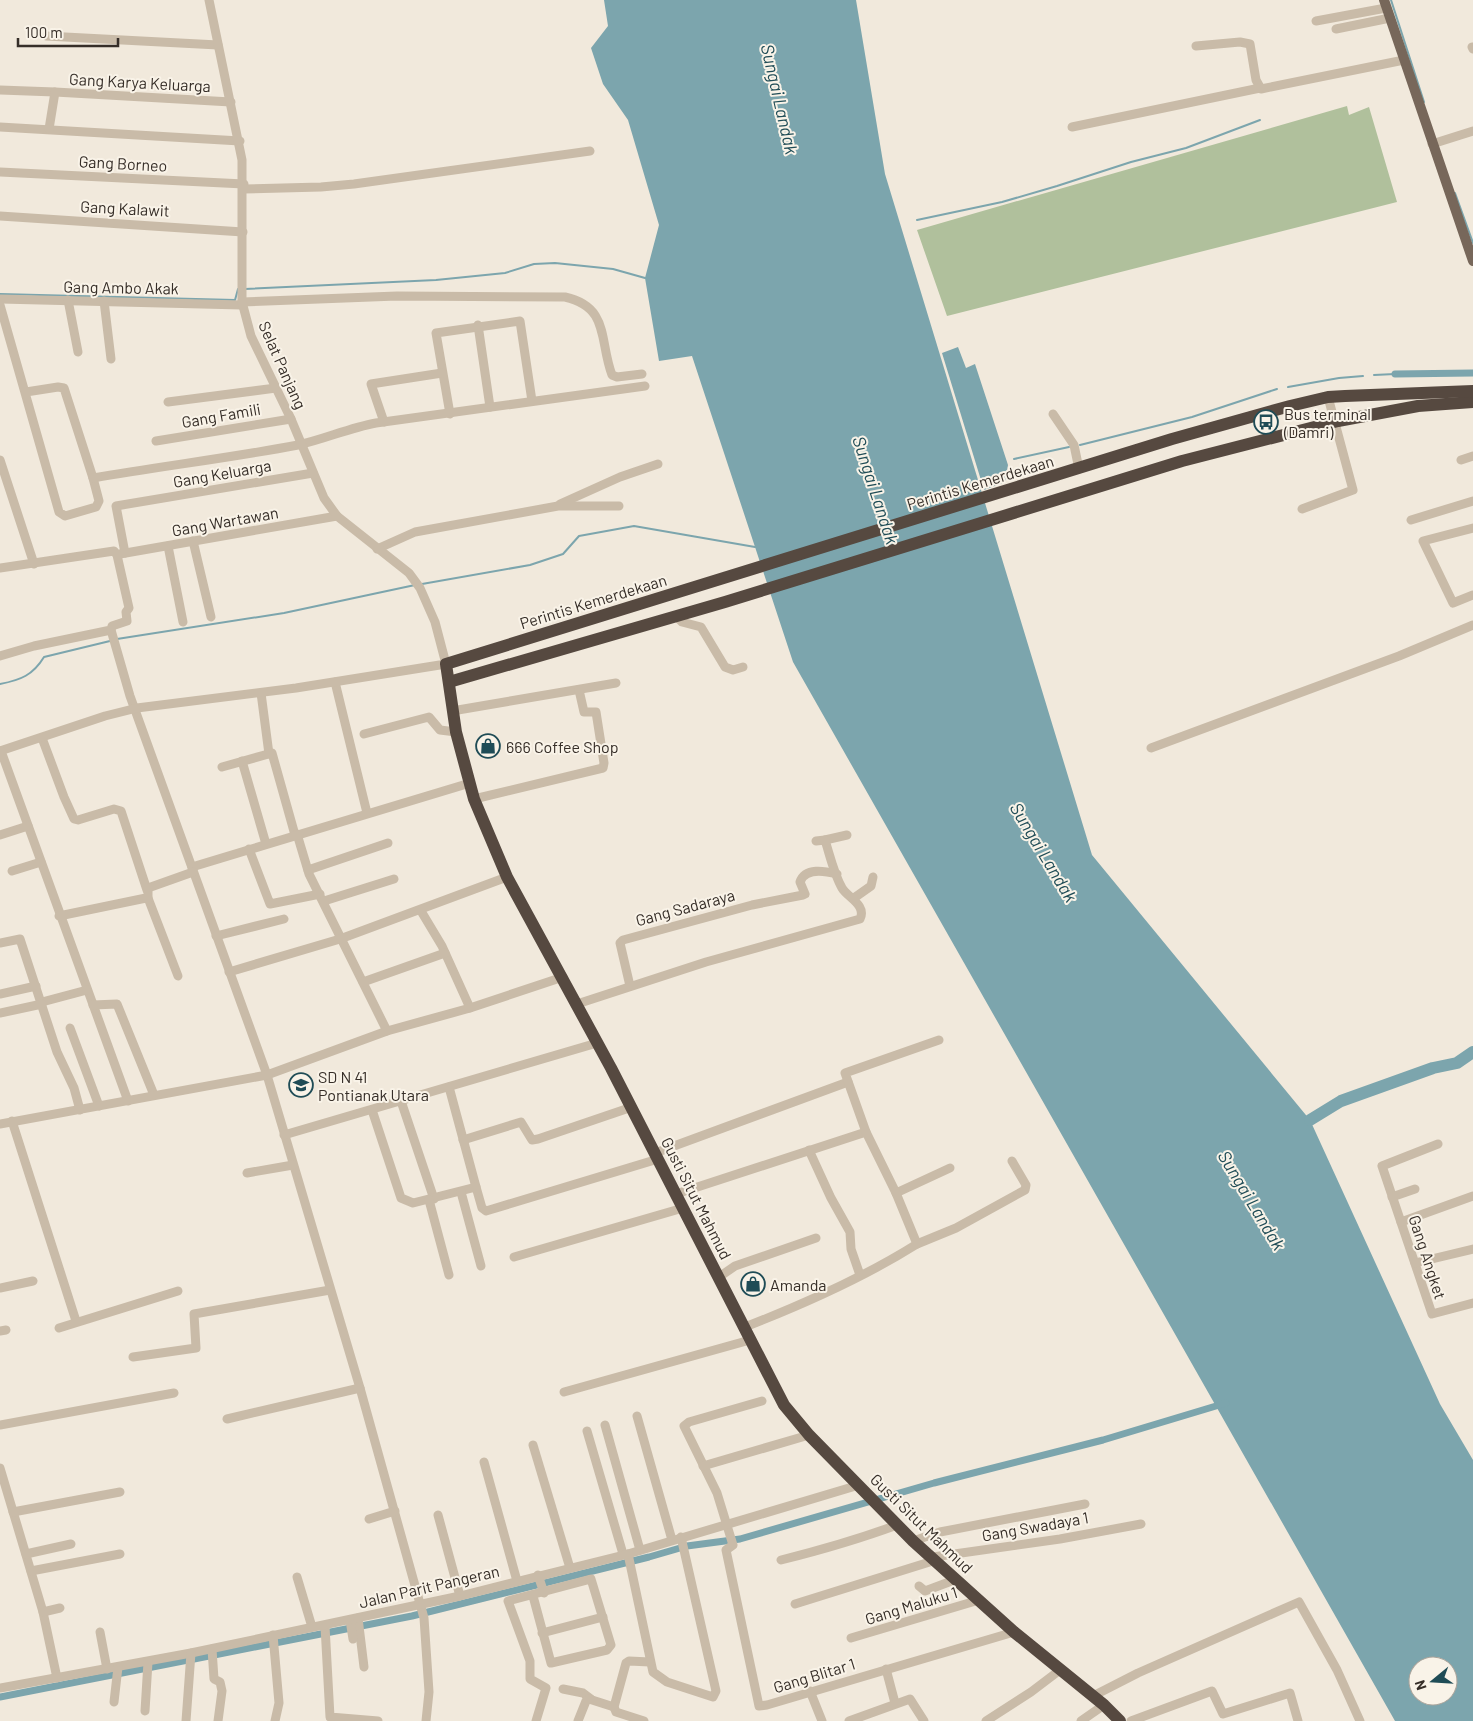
<svg xmlns="http://www.w3.org/2000/svg" width="1473" height="1721" font-family="Barlow,sans-serif">
	<style>
		.green { fill: #b0c09c }
		.water { fill: #7ca5ad; fill-rule: evenodd }
		.lines { fill: none; stroke-linecap: round; stroke-linejoin: round }
		.stream { stroke: #7ca5ad; stroke-width: 2 }
		.canal { stroke: #7ca5ad; stroke-width: 7 }
		.river { stroke: #7ca5ad; stroke-width: 12 }
		.minor { stroke: #c9bba8; stroke-width: 9 }
		.major { stroke: #77675a; stroke-width: 10 }
		.highway { stroke: #564940; stroke-width: 12 }
		.labels { text-anchor: middle; dominant-baseline: central; stroke-width: 4; stroke-linejoin: round; paint-order: stroke }
		.street-label { font-size: 16px; fill: #362e28; stroke: #f9f3e8 }
		.poi-label { font-size: 16px; fill: #362e28; stroke: #f9f3e8; text-anchor: start }
		.water-label { font-size: 18px; font-style: italic; fill: #1f4c56; stroke: #f9f3e8 }
	</style>
	<rect width="100%" height="100%" fill="#f1e9dc"/>
	<polygon class="green" points="1347,106 1349,115 1369,107 1397,202 947,316 917,230"/>
	<g class="water">
		<path d="M604 0H856L885 174 1092 855 1310 1120 1440 1404 1473 1460V1721H1395L793 662 692 356 659 361 645 278 659 225 628 120 603 84 591 48 608 26ZM1418 1666H1448V1696H1418Z"/>
		<polygon points="958,347 966,368 975,364 1008,465 1005,482 984,490 942,353"/>
	</g>
	<g class="lines">
		<g class="stream">
			<polyline points="1391,0 1424,102"/>
			<polyline points="1455,193 1473,243"/>
			<polyline points="917,220 1002,202 1057,186 1131,162 1186,148 1260,120"/>
			<polyline points="245,289 436,280 505,273 534,264 555,263 613,269 645,278"/>
			<polyline points="0,294 235,300 238,289"/>
			<polyline points="1374,375 1395,374"/>
			<polyline points="1288,387 1339,378 1363,376"/>
			<polyline points="1080,445 1192,417 1277,389"/>
			<polyline points="1014,459 1069,447"/>
			<polyline points="422,584 530,565 563,554 579,536 634,526 755,547"/>
			<polyline points="117,639 284,613 415,585"/>
			<path d="M0 684C21 680 33 675 44 657L110 641"/>
		</g>
		<g class="canal">
			<polyline points="1395,374 1473,373"/>
			<polyline points="194,1659 412,1616 649,1557 687,1546 740,1539 934,1483 1103,1440 1226,1403"/>
			<polyline points="0,1697 188,1660"/>
		</g>
		<polyline class="river" points="1310,1120 1341,1101 1433,1068 1457,1063 1473,1052"/>
		<g class="minor">
			<polyline points="1316,21 1386,8"/>
			<polyline points="1336,29 1390,18"/>
			<polyline points="46,36 218,45"/>
			<polyline points="1196,46 1240,42 1250,44 1256,80 1261,89 1404,60"/>
			<polyline points="1472,47 1473,49"/>
			<polyline points="0,90 55,92"/>
			<polyline points="0,127 240,141"/>
			<polyline points="1072,127 1260,88"/>
			<polyline points="49,129 55,92 231,102"/>
			<polyline points="1432,144 1473,131"/>
			<polyline points="0,172 244,184"/>
			<polyline points="244,189 321,187 354,184 590,151"/>
			<polyline points="0,216 243,232"/>
			<polyline points="0,299 242,305"/>
			<polyline points="68,300 78,352"/>
			<polyline points="104,301 111,359"/>
			<path d="M242 302 397 296 565 297C610 307 599 341 612 375L617 377 642 374"/>
			<polyline points="0,305 59,512 65,516 96,507 99,501 93,478 64,388 58,387 26,392"/>
			<polyline points="478,325 490,407"/>
			<polyline points="168,402 276,388"/>
			<polyline points="450,414 436,333 520,321 532,401"/>
			<polyline points="1053,414 1074,445 1079,469"/>
			<polyline points="384,422 371,384 442,373"/>
			<polyline points="156,441 291,419"/>
			<polyline points="0,460 34,564"/>
			<polyline points="1461,460 1473,456"/>
			<path d="M93 478C162 466 230 458 298 445 325 439 349 428 376 423L645 386"/>
			<polyline points="560,504 620,477 658,464"/>
			<polyline points="1302,509 1353,490 1328,397"/>
			<polyline points="1411,520 1473,501"/>
			<polyline points="1473,528 1423,541 1453,603 1473,595"/>
			<polyline points="193,541 211,617"/>
			<polyline points="168,546 183,622"/>
			<polyline points="377,549 415,532 558,506 619,506"/>
			<polyline points="125,553 116,506 313,473"/>
			<polyline points="120,554 337,516"/>
			<polyline points="0,568 114,551 117,555 129,608 126,612 127,621 112,626 111,630 34,646 0,656"/>
			<polyline points="676,616 682,622 701,627 725,667 733,670 743,667"/>
			<polyline points="111,630 130,696 267,1075 360,1388 424,1618 429,1692 426,1721"/>
			<polyline points="335,682 367,813"/>
			<polyline points="261,693 269,754"/>
			<polyline points="452,711 616,683"/>
			<polyline points="364,734 429,717 440,730 456,732"/>
			<polyline points="42,738 64,797 74,819 78,820 114,809 121,811 147,890"/>
			<polyline points="1151,748 1399,656 1473,625"/>
			<polyline points="0,751 105,716 137,708 296,688 446,664 435,622 420,588 409,573 337,516 324,498 291,419 251,336 242,302 242,160 209,0"/>
			<polyline points="1,751 128,1101"/>
			<polyline points="242,761 266,844"/>
			<polyline points="222,767 272,753 295,835"/>
			<polyline points="474,799 603,768 604,763 596,712 584,712 579,690"/>
			<polyline points="297,834 309,874 387,1031"/>
			<polyline points="0,835 28,826"/>
			<polyline points="825,840 847,835"/>
			<polyline points="249,849 270,904 320,894"/>
			<polyline points="192,867 470,783"/>
			<polyline points="308,870 388,843"/>
			<polyline points="12,871 41,862"/>
			<polyline points="148,898 178,976"/>
			<polyline points="854,898 871,886 873,877"/>
			<polyline points="324,901 394,879"/>
			<polyline points="421,911 442,946 470,1008"/>
			<polyline points="59,916 146,898 148,898 148,888 193,872"/>
			<polyline points="216,936 284,919"/>
			<polyline points="0,943 20,939 57,1052 74,1088 80,1110"/>
			<polyline points="229,972 340,939 507,877"/>
			<polyline points="363,982 445,953"/>
			<path d="M630 986 620 943 623 940 752 905 803 895 805 894 800 882C805 867 825 871 837 874"/>
			<polyline points="0,994 36,986"/>
			<polyline points="42,1002 87,990"/>
			<path d="M577 1004 706 962 860 919C867 905 847 897 842 888 834 874 830 856 825 840L816 841"/>
			<polyline points="93,1005 117,1004 154,1095"/>
			<polyline points="0,1013 42,1004"/>
			<polyline points="70,1028 99,1106"/>
			<polyline points="449,1087 476,1187"/>
			<polyline points="401,1101 434,1199"/>
			<polyline points="372,1110 401,1198 413,1203 476,1187 482,1208 486,1211 658,1159"/>
			<polyline points="12,1121 76,1321"/>
			<polyline points="0,1124 267,1075 387,1031 470,1008 563,977"/>
			<polyline points="284,1135 597,1043"/>
			<polyline points="463,1140 521,1122 532,1140 538,1139 632,1107"/>
			<polyline points="1438,1144 1382,1166 1432,1314 1473,1303"/>
			<polyline points="809,1150 831,1198 850,1232 851,1249 860,1275"/>
			<polyline points="655,1153 848,1082"/>
			<polyline points="247,1173 293,1165"/>
			<polyline points="461,1192 481,1266"/>
			<polyline points="896,1193 950,1168"/>
			<polyline points="676,1194 866,1132"/>
			<polyline points="1392,1197 1415,1189"/>
			<polyline points="429,1200 449,1275"/>
			<polyline points="1401,1222 1473,1196"/>
			<polyline points="917,1244 956,1228 1025,1190 1026,1185 1012,1161"/>
			<polyline points="514,1257 683,1208"/>
			<polyline points="1415,1263 1473,1249"/>
			<polyline points="719,1277 735,1266 816,1238"/>
			<polyline points="0,1288 33,1281"/>
			<path d="M745 1327C804 1304 863 1278 917 1244L896 1193 866 1132 845 1073 939 1040"/>
			<polyline points="59,1328 178,1291"/>
			<polyline points="0,1331 6,1330"/>
			<polyline points="133,1357 196,1348 194,1314 330,1290"/>
			<polyline points="564,1392 750,1340"/>
			<polyline points="762,1401 689,1422 684,1426 717,1493 733,1545 726,1550 759,1706 767,1705 1014,1632"/>
			<polyline points="637,1416 672,1540"/>
			<polyline points="227,1419 360,1388"/>
			<polyline points="0,1425 174,1393"/>
			<polyline points="605,1425 640,1550"/>
			<polyline points="587,1431 623,1554"/>
			<polyline points="533,1445 570,1568"/>
			<polyline points="484,1462 517,1581"/>
			<polyline points="703,1466 809,1435"/>
			<polyline points="0,1468 43,1612 57,1678"/>
			<polyline points="13,1512 120,1492"/>
			<polyline points="438,1515 460,1596"/>
			<polyline points="369,1519 395,1511"/>
			<polyline points="913,1541 940,1532 1085,1504"/>
			<polyline points="26,1554 71,1544"/>
			<polyline points="628,1554 653,1672 667,1682 713,1697 716,1691 681,1537"/>
			<polyline points="933,1557 1060,1539 1141,1524"/>
			<path d="M781 1560C821 1550 859 1539 897 1525"/>
			<polyline points="31,1571 120,1554"/>
			<polyline points="538,1575 544,1593"/>
			<polyline points="297,1577 312,1627"/>
			<polyline points="919,1586 925,1591 957,1579"/>
			<polyline points="533,1596 551,1663 607,1650 611,1645 591,1579 508,1601 530,1661 530,1679 546,1688 536,1721"/>
			<polyline points="795,1604 936,1560"/>
			<polyline points="43,1612 60,1608"/>
			<polyline points="358,1618 364,1667"/>
			<polyline points="350,1620 353,1639"/>
			<polyline points="325,1626 330,1717 378,1721"/>
			<polyline points="100,1632 107,1669"/>
			<polyline points="542,1633 603,1617"/>
			<polyline points="273,1635 279,1703 275,1721"/>
			<polyline points="851,1638 979,1600"/>
			<polyline points="212,1649 214,1679 220,1682 222,1691 218,1721"/>
			<polyline points="886,1669 895,1703"/>
			<polyline points="0,1688 191,1653 460,1596 628,1554 859,1485"/>
			<polyline points="563,1689 583,1693 591,1699"/>
			<polyline points="810,1691 822,1721"/>
			<polyline points="1093,1696 1138,1673 1299,1602 1337,1670 1360,1721"/>
			<polyline points="114,1702 118,1667"/>
			<polyline points="145,1711 148,1662"/>
			<polyline points="186,1721 191,1653"/>
			<polyline points="578,1721 586,1701 589,1699 614,1707"/>
			<polyline points="644,1721 616,1712 614,1707 626,1663 629,1661 650,1662"/>
			<polyline points="849,1721 910,1699 924,1721"/>
			<polyline points="986,1721 1031,1692 1060,1670"/>
			<polyline points="1081,1721 1104,1705"/>
			<polyline points="1131,1721 1212,1691 1223,1714 1290,1693 1298,1721"/>
		</g>
		<polyline class="major" points="1384,0 1473,261"/>
		<g class="highway">
			<polyline points="449,682 725,602 1182,461 1338,421 1418,406 1473,402"/>
			<polyline points="1120,1721 1104,1705 1014,1632 913,1541 809,1435 784,1405 611,1068 507,877 474,799 456,732 446,664 1172,439 1290,406 1328,397 1345,396 1473,391"/>
		</g>
	</g>
	<defs>
		<g id="bus-ring" transform="scale(1.25)"><circle r="9.5" fill="#f9f3e8" stroke="#1f4c56" stroke-width="1.5"/><path d="M-5-6H5V4H4V6H2V4H-2V6H-4V4H-5ZM-3.5-4V0h7V-4ZM-3.5 1.2v1.5H-2V1.2ZM2 1.2v1.5H3.5V1.2Z" fill="#1f4c56"/></g>
		<g id="shop-ring" transform="scale(1.25)"><circle r="9.5" fill="#f9f3e8" stroke="#1f4c56" stroke-width="1.5"/><path d="M-5-2.5h2.3a2.7 3.5 0 0 1 5.4 0H5L5.5 6h-11ZM-1.5-2.5h3a1.5 2.3 0 0 0-3 0Z" fill="#1f4c56"/></g>
		<g id="school-ring" transform="scale(1.25)"><circle r="9.5" fill="#f9f3e8" stroke="#1f4c56" stroke-width="1.5"/><path d="M0-5L7-2L0 1L-7-2ZM-4 1L0 2.5L4 1V4Q0 6-4 4Z" fill="#1f4c56"/></g>
	</defs>
	<g fill-rule="evenodd">
		<use href="#bus-ring" x="1266" y="422"/>
		<use href="#shop-ring" x="488" y="746"/>
		<use href="#school-ring" x="301" y="1085"/>
		<use href="#shop-ring" x="753" y="1284"/>
	</g>
	<g class="labels">
		<g class="street-label">
			<text transform="translate(140 82) rotate(3)">Gang Karya Keluarga</text>
			<text transform="translate(123 163) rotate(3)">Gang Borneo</text>
			<text transform="translate(125 208) rotate(3)">Gang Kalawit</text>
			<text transform="translate(121 287) rotate(1)">Gang Ambo Akak</text>
			<text transform="translate(283 365) rotate(66)">Selat Panjang</text>
			<text transform="translate(221 415) rotate(-10)">Gang Famili</text>
			<text transform="translate(222 473) rotate(-10)">Gang Keluarga</text>
			<text transform="translate(980 482) rotate(-17)">Perintis Kemerdekaan</text>
			<text transform="translate(225 521) rotate(-10)">Gang Wartawan</text>
			<text transform="translate(593 601) rotate(-17)">Perintis Kemerdekaan</text>
			<text transform="translate(685 907) rotate(-15)">Gang Sadaraya</text>
			<text transform="translate(697 1198) rotate(63)">Gusti Situt Mahmud</text>
			<text transform="translate(1428 1257) rotate(72)">Gang Angket</text>
			<text transform="translate(922 1523) rotate(44)">Gusti Situt Mahmud</text>
			<text transform="translate(1035 1526) rotate(-10)">Gang Swadaya 1</text>
			<text transform="translate(429 1586) rotate(-13)">Jalan Parit Pangeran</text>
			<text transform="translate(911 1605) rotate(-17)">Gang Maluku 1</text>
			<text transform="translate(814 1675) rotate(-17)">Gang Blitar 1</text>
		</g>
		<g class="poi-label">
			<text x="1284" y="413">Bus terminal<tspan x="1284" dy="18">(Damri)</tspan></text>
			<text x="506" y="746">666 Coffee Shop</text>
			<text x="318" y="1076">SD N 41<tspan x="318" dy="18">Pontianak Utara</tspan></text>
			<text x="770" y="1284">Amanda</text>
		</g>
		<g class="water-label">
			<text transform="translate(780 99) rotate(77)">Sungai Landak</text>
			<text transform="translate(876 490) rotate(72)">Sungai Landak</text>
			<text transform="translate(1044 852) rotate(59)">Sungai Landak</text>
			<text transform="translate(1252 1200) rotate(59)">Sungai Landak</text>
		</g>
	</g>
	<g transform="translate(1433 1681) rotate(252)"><circle r="24" fill="#f9f3e8" stroke="#aba49b"/>
	<path d="M0-4L9 19L0 12L-9 19Z" fill="#1f4c56"/>
	<text y="-8" font-size="14" font-weight="bold" text-anchor="middle" fill="#362e28">N</text>
	</g>
	<path d="M18 38v8h100v-8" fill="none" stroke="#362e28" stroke-width="2.5"/>
	<text x="25" y="38" font-size="15" fill="#362e28" stroke="#f9f3e8" stroke-width="4" paint-order="stroke">100 m</text>
</svg>
